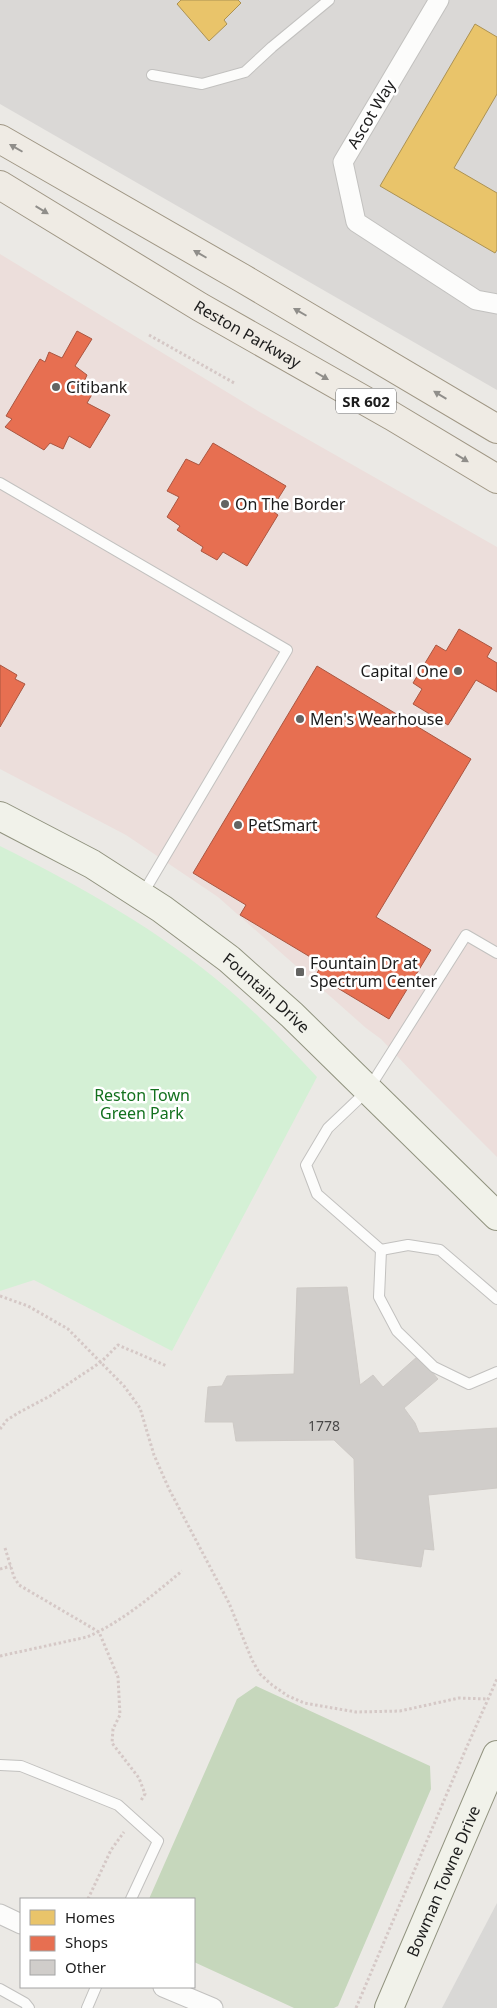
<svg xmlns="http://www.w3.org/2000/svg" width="497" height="2008" font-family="'Noto Sans',sans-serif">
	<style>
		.residential { fill: #dad8d6 }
		.commercial { fill: #ecdedb }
		.religious { fill: #d9d8d6 }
		.forest { fill: #c6d7bc }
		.park { fill: #d4f0d5 }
		.homes { fill: #e9c46a; stroke: #ac9253 }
		.shops { fill: #e76f51; stroke: #aa5641 }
		.building { fill: #d0cdca; stroke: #cecac6 }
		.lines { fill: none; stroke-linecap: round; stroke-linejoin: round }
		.lane-casing { stroke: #c2c1bf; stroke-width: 12 }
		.street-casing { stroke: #c2c1bf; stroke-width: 21 }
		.secondary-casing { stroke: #91937f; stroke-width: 30 }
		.primary-casing { stroke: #9f9684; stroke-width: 30 }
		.path { stroke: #d5c8c6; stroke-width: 3; stroke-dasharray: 2.5 2.5; stroke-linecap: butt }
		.lane { stroke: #fcfcfb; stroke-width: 10 }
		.street { stroke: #fcfcfb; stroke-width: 19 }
		.secondary { stroke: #f1f2ea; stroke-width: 28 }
		.primary { stroke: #efebe4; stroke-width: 28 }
		.oneway { fill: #908e8a }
		.poi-dot { fill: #646462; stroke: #fff; stroke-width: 2 }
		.labels { text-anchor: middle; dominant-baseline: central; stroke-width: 5; stroke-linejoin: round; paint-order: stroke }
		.number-label { font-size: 14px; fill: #494848 }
		.shield { fill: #fff; stroke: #606060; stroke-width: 1 }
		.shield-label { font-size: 15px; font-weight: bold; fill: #1c1c1c }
		.street-label { font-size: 16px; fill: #1c1c1c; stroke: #fff }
		.poi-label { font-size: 16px; fill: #1c1c1c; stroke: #fff; text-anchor: start }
		.park-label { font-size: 16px; fill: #13711e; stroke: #fff }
	</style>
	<rect width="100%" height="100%" fill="#ebe9e5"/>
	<polygon class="residential" points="0,0 497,0 497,390 0,104"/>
	<polygon class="commercial" points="0,254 258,411 497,547 497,1157 415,1075 381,1039 366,1028 218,897 126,835 0,769"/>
	<polygon class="religious" points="497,1903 497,2008 442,2008"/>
	<polygon class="forest" points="256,1686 430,1766 431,1789 338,2006 334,2008 294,2008 194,1962 194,1899 149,1899 237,1699"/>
	<path class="park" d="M0 846C80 886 159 930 228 989 260 1016 288 1046 317 1077L172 1351 34 1280 0 1291Z"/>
	<g class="homes">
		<polygon points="181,0 238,0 241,3 224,20 227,24 209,41 177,4"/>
		<polygon points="475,24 497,37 497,94 454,168 497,193 497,250 495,253 380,186"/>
	</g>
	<g class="shops">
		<polygon points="77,331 92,339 75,366 87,375 83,384 94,391 87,403 110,415 90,448 69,436 63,449 50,443 44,450 5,427 12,419 6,416 40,359 45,362 49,352 62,358"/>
		<polygon points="213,443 286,486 271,510 278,515 247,566 223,552 217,560 201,551 203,547 177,530 180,526 167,517 179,497 167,491 186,459 199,465"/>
		<polygon points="459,629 492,648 487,657 497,663 497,692 476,680 448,725 413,704 422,689 413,683 436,645 446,651"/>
		<polygon points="0,665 17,675 15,679 25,684 0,727"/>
		<polygon points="317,666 471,759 376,917 431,950 389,1019 316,975 322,964 240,915 246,905 193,873"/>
	</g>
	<polygon class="building" points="347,1287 360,1385 373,1375 383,1387 418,1356 438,1379 404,1408 415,1423 419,1433 497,1428 497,1488 428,1495 434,1550 424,1549 421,1567 356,1558 354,1459 334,1440 236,1441 233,1422 205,1422 208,1387 222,1386 227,1376 294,1374 297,1288"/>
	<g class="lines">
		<g class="lane-casing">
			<g id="lane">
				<polyline points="152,75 202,84 245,72 272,47 329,0"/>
				<polyline points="0,483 287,650 142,895"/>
				<polyline points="381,1250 317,1194 306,1165 328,1128 368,1090 466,935 497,953"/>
				<polyline points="381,1250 379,1297 397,1331 434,1367 469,1384 497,1372"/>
				<polyline points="381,1250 408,1245 440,1250 497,1299"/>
				<polyline points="0,1765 21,1766 118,1805 158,1841 131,1899"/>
				<polyline points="0,1989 25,2003 29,2008"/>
				<polyline points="87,2008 96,1987"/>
			</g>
		</g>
		<g class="street-casing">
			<g id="street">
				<polyline points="439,0 343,162 356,222 476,300 497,304"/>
				<polyline points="0,1914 21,1924"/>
				<polyline points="163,1987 213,2008"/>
			</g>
		</g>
		<g class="secondary-casing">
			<g id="secondary">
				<path id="s1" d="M0 816 92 864 162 909 229 959 292 1015 497 1216"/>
				<path id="s2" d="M389 2008 497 1755"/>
			</g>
		</g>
		<g class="primary-casing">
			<g id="primary">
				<polyline points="0,139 242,278 497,429"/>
				<path id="s3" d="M0 185 200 307 392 416 497 479"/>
			</g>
		</g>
		<g class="path">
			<polyline points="149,335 236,384"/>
			<polyline points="0,1296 28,1306 68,1329 124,1386 140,1408 154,1455 169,1489 229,1603 252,1660 260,1674 272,1685 288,1696 304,1703 356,1712 400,1711 459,1698 487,1699"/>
			<polyline points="0,1429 7,1420 18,1413 50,1396 101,1362 118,1345 167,1366"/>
			<polyline points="5,1548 14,1577 19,1585 99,1632 118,1677 120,1715 113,1729 112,1743 139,1778 145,1794 140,1802"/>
			<polyline points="0,1569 11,1566"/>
			<path d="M0 1656 87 1637C122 1622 153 1595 182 1571"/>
			<polyline points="88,1899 111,1850 124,1832"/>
			<polyline points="356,2008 465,1751 497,1679"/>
		</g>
		<use href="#lane" class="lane"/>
		<use href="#street" class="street"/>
		<use href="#secondary" class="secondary"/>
		<use href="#primary" class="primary"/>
	</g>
	<defs><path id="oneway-solid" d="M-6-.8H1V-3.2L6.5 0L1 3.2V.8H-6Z" transform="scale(1.25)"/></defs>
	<g class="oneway">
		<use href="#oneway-solid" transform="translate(16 148) rotate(-150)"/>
		<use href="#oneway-solid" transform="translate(42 210) rotate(31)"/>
		<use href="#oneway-solid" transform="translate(200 254) rotate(-150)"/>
		<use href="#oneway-solid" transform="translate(300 312) rotate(-150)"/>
		<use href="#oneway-solid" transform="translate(322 376) rotate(30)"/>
		<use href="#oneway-solid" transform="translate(440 395) rotate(-149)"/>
		<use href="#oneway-solid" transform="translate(462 458) rotate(31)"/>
	</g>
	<g class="poi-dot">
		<circle cx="56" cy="387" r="5"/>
		<circle cx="225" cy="504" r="5"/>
		<circle cx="458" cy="671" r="5"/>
		<circle cx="300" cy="719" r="5"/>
		<circle cx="238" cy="825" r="5"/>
		<rect x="295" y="967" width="10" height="10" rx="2.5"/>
	</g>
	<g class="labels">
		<g class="number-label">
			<text x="324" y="1425">1778</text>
		</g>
		<rect class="shield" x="336" y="388.5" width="60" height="25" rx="4"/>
		<g class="shield-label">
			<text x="366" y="401">SR 602</text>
		</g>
		<g class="street-label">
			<text transform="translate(371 114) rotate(-59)">Ascot Way</text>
			<text stroke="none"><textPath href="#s3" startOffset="289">Reston Parkway</textPath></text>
			<text stroke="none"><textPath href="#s1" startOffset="321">Fountain Drive</textPath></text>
			<text stroke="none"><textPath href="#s2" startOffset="138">Bowman Towne Drive</textPath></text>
		</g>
		<g class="poi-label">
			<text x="66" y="387">Citibank</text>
			<text x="235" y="504">On The Border</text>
			<text x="448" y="671" text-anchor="end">Capital One</text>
			<text x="310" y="719">Men's Wearhouse</text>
			<text x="248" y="825">PetSmart</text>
			<text x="310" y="963">Fountain Dr at<tspan x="310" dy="18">Spectrum Center</tspan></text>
		</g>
		<g class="park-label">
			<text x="142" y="1095">Reston Town<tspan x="142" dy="18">Green Park</tspan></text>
		</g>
	</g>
	<rect x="20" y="1898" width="175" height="90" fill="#ffffff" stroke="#a4a4a4"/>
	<rect x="30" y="1910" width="25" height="15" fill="#e9c46a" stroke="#a4a4a4"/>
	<text x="65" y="1923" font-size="15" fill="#1c1c1c">Homes</text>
	<rect x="30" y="1936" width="25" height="15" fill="#e76f51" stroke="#a4a4a4"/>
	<text x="65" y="1948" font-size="15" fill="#1c1c1c">Shops</text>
	<rect x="30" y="1960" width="25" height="15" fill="#d0cdca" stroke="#a4a4a4"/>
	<text x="65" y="1973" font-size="15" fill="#1c1c1c">Other</text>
</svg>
